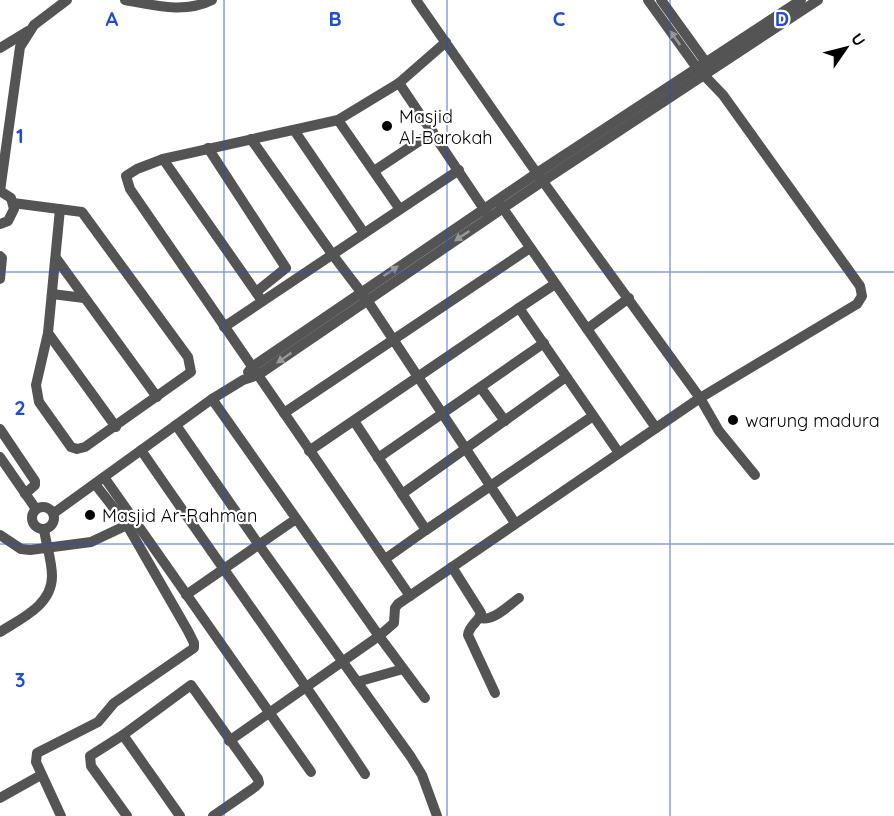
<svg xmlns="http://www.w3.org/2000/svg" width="894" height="816" font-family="Quicksand,sans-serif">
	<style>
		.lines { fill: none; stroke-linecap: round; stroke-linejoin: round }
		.minor { stroke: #545454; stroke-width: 10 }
		.oneway { fill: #989898 }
		.grid { fill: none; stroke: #1d4ed8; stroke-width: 1.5; stroke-opacity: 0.55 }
		.poi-dot { fill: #000; stroke: #fff; stroke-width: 2 }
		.labels { text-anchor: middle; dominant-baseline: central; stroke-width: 4.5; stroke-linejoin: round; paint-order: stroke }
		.poi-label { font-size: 18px; fill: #000; stroke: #fff; text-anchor: start }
		.grid-label { font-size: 20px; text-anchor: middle; font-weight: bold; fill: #1d4ed8; stroke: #fff; stroke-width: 4.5; stroke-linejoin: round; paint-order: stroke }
	</style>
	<rect width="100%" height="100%" fill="#fff"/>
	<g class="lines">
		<g class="minor">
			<path d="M125 0C154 5 184 14 212 0"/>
			<polyline points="416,0 531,165 700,398 719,431 755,475"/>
			<polyline points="661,0 710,68"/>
			<polyline points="0,48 28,31"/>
			<polyline points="399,83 488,215"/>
			<polyline points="338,120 399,208"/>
			<polyline points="294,130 364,233"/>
			<polyline points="251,139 332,254 367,300 515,523"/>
			<polyline points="208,148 286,268 256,292"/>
			<polyline points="163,159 260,298"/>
			<polyline points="374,171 433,132"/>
			<polyline points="0,191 20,47 34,25 67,0"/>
			<polyline points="0,191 11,198 14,209 8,221 0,224"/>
			<polyline points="13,203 82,212 188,357 191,372 85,447 77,449 71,447 39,402 36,385 48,333"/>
			<polyline points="500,204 656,428"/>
			<polyline points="60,209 48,333 116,427"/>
			<polyline points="0,256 2,258 0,279"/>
			<polyline points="56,258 157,397"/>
			<polyline points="52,294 84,298"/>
			<polyline points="519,308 555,284"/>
			<polyline points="224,327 459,170"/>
			<polyline points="587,329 629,298"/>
			<polyline points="248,372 252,367 537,173 801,0"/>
			<polyline points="481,388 505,421"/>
			<polyline points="212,399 379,636 425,698"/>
			<polyline points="284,413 530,248"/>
			<polyline points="354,421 426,530 593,416"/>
			<polyline points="176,425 259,545 411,757 422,775 437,816"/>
			<polyline points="0,429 35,481 35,485 25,494"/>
			<path d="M141 450C215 558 293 665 365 774"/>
			<polyline points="309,451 519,308 619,453"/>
			<polyline points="0,457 36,509"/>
			<polyline points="378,458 544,343"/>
			<polyline points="104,477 311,772"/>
			<polyline points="402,494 566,377"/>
			<circle cx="43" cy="518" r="11"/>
			<polyline points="54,513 212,399 243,380 258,375 543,181 818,0"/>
			<polyline points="0,535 21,549 30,550 91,542 127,525"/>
			<polyline points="385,559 426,530"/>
			<path d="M452 567 481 613C479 622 469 625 468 635L495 693"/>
			<polyline points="186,595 296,519"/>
			<polyline points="410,596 130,189 126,176 137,169 163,159 338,120 399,83 446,42"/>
			<path d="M480 618C493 622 509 605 519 598"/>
			<path d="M0 632C22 618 52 605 52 576 52 561 46 544 44 529"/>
			<polyline points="357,682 403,669"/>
			<polyline points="123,735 180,816"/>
			<polyline points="229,741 379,636 394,623 395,608 398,604 700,398 857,304 862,296 860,286 723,95 697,68 648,0"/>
			<polyline points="0,798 41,775"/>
			<polyline points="61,816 36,762 37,753 98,722 114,703 194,648 194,643 188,631 127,525 95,484"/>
			<polyline points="127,816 91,766 90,756 123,735 191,685 258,779 259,783 255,787 213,816"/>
		</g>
	</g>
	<defs><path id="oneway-solid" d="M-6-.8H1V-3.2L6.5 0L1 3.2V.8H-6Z" transform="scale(1.5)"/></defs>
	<g class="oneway">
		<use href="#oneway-solid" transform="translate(675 38) rotate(-126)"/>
		<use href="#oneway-solid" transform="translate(462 236) rotate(146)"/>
		<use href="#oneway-solid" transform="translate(391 271) rotate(-34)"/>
		<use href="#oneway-solid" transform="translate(284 358) rotate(145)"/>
	</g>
	<path class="grid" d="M224 0V816M447 0V816M670 0V816M0 272H894M0 544H894"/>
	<g class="poi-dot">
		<circle cx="387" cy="126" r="6"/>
		<circle cx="733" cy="420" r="6"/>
		<circle cx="90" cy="515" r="6"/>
	</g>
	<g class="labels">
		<g class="poi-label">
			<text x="399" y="116">Masjid<tspan x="399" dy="21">Al-Barokah</tspan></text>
			<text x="745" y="420">warung madura</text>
			<text x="102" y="515">Masjid Ar-Rahman</text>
		</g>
	</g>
	<g class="grid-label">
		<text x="112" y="26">A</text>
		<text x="335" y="26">B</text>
		<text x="559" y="26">C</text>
		<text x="782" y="26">D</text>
		<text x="20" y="143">1</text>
		<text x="20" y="415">2</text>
		<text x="20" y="687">3</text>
	</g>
	<g transform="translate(846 48) rotate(55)" stroke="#ffffff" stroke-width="4.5" paint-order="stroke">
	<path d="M0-4.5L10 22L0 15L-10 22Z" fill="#000000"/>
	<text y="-9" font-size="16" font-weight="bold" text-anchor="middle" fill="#000000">U</text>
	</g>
</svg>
